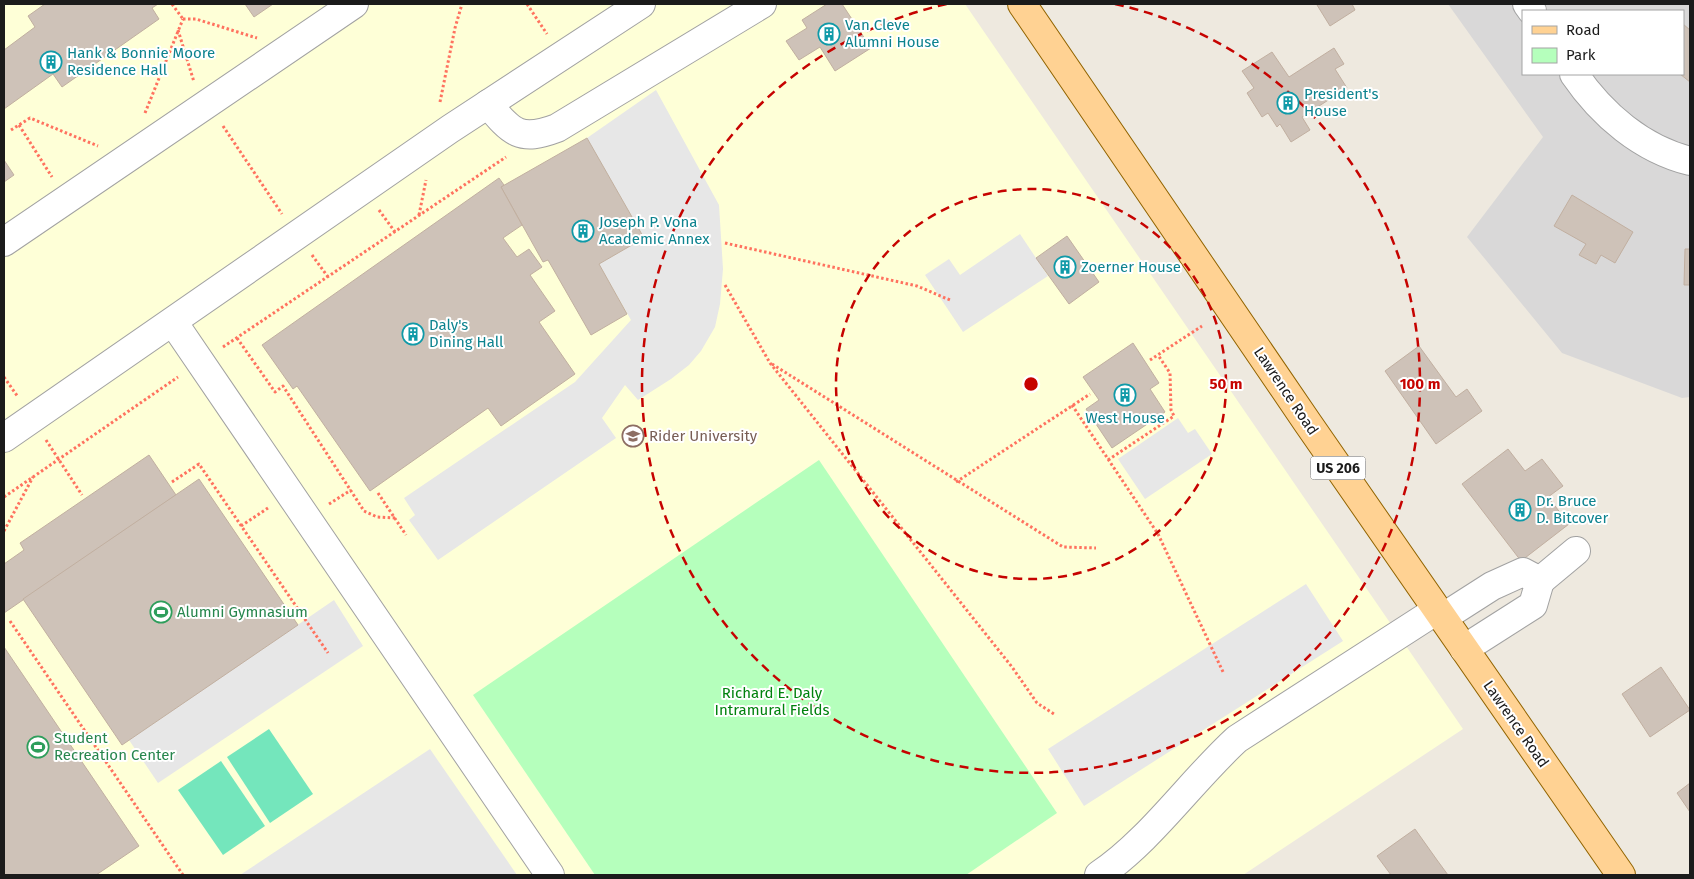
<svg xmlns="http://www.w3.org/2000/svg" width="1694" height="879" font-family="'Fira Sans',sans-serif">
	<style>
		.residential { fill: #d9d8d8; fill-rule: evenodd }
		.education { fill: #feffd7 }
		.park { fill: #b5ffbc }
		.pitch { fill: #74e6bc }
		.parking { fill: #e7e7e7 }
		.building { fill: #cec2b8; stroke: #c1afa0 }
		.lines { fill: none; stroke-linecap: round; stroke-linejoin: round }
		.minor-casing { stroke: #a2a2a2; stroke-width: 30 }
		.major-casing { stroke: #926400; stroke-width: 30 }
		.path { stroke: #ff725f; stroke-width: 3; stroke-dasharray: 2.5 2.5; stroke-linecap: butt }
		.minor { stroke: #fff; stroke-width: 28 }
		.major { stroke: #ffd293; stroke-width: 28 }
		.ring { fill: none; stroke: #c60300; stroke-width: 2.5; stroke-dasharray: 9 6 }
		.labels { text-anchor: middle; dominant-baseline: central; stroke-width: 4; stroke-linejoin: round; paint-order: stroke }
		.shield { fill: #fff; stroke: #5f5f5f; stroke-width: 1 }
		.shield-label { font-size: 14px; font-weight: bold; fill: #1b1b1b }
		.culture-label { font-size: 15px; fill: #0d838f; stroke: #fff; text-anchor: start }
		.street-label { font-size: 15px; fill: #1b1b1b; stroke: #fff }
		.education-label { font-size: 15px; fill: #785e54; stroke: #fff; text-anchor: start }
		.leisure-label { font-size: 15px; fill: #27864d; stroke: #fff; text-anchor: start }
		.park-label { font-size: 15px; fill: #00820d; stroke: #fff }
		.centre { fill: #c60300; stroke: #fff; stroke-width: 2.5 }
		.ring-label { font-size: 15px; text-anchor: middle; font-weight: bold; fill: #c60300; stroke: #fff; stroke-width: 4; stroke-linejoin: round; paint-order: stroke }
	</style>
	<rect width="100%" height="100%" fill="#eee9df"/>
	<path class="residential" d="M1448 4H1690V397L1682 398 1562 353 1467 237 1543 137ZM1523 11H1683V74H1523Z"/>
	<polygon class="education" points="4,4 965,4 1463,729 1243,875 4,875"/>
	<polygon class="park" points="819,460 1057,813 966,875 595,875 473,695"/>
	<g class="pitch">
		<polygon points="269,729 313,794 270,823 227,757"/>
		<polygon points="221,761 265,826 223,855 178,790"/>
	</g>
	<g class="parking">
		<polygon points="656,90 719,205 723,269 720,304 715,327 701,351 689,365 671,379 638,400 625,385 602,418 616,438 438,560 409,520 415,515 404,498 575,382 631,320 599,264 644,238 587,138"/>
		<polygon points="1020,234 1048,276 963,332 925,275 949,259 960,275"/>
		<polygon points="1178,418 1188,433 1195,429 1212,454 1145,499 1118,459"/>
		<polygon points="1306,584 1343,641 1084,806 1048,749"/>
		<polygon points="334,600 363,646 158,783 129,740"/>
		<polygon points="430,749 517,875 240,875"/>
	</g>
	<g class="building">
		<polygon points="45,4 158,4 152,8 159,19 62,87 53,74 4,109 4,50 35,27 28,16"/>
		<polygon points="245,4 273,4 254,17"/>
		<polygon points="827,4 842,4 871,48 835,71 820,47 799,60 786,41 807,28 802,20"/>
		<polygon points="1319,4 1352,4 1355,10 1330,26 1317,5"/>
		<polygon points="1683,24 1690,30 1690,82 1680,74 1683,74"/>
		<polygon points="1334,48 1344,64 1335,69 1347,88 1302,117 1310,130 1291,142 1280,124 1277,127 1268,113 1262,117 1247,93 1254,88 1242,71 1272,52 1289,77"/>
		<polygon points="587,138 644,238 599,264 627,314 591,335 548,260 543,262 501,187"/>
		<polygon points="4,160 14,175 4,182"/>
		<polygon points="499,178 504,185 501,187 522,225 503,238 517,257 529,249 542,267 530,275 555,311 539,322 575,374 501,426 488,408 370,491 297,386 293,389 262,345"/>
		<polygon points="1572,195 1633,232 1615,263 1601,255 1596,264 1579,255 1586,244 1554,226"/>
		<polygon points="1067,236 1099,282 1069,304 1036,258"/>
		<polygon points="1685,249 1690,249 1690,285 1684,285"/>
		<polygon points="1133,343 1159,383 1150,389 1165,412 1112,448 1086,409 1099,400 1083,377"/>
		<polygon points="1419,346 1456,397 1467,389 1482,411 1436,444 1385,371"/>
		<polygon points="1508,449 1525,471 1542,459 1563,486 1548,497 1569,524 1521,561 1462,484"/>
		<polygon points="149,455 176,495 4,613 4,564 24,550 20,543"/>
		<polygon points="199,479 298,625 122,745 23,599"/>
		<polygon points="4,647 139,846 96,875 4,875"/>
		<polygon points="1661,667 1690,710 1650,737 1622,694"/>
		<polygon points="1690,783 1690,812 1677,793"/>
		<polygon points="1415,829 1437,860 1448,875 1391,875 1377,856"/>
	</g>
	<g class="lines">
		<g class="minor-casing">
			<g id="minor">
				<polyline points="1527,4 1532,11"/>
				<path d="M1574 74C1602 115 1642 149 1690 161"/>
				<path d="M488 104C512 133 520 142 557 128L762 4"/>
				<polyline points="4,242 354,4"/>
				<polyline points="173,322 550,875"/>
				<polyline points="4,438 450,129 641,4"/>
				<polyline points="1540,581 1576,551"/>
				<polyline points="1442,618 1492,586 1523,572 1540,581 1533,605 1464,649"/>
				<path d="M1099 875C1150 841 1191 781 1237 739L1437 610"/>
			</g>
		</g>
		<g class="major-casing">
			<polyline id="major" points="1022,4 1307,422 1621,875"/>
		</g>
		<g class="path">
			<polyline points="172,4 183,19"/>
			<polyline points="527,4 547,34"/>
			<polyline points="183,19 196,19 257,38"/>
			<polyline points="178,30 194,82"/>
			<polyline points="440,102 455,28 462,4"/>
			<polyline points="145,113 183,19"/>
			<polyline points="19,125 52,177"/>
			<polyline points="223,126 282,214"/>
			<polyline points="11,130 30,118 98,146"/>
			<polyline points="379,210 395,232"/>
			<polyline points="419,215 426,180"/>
			<polyline points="725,243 917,286 950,300"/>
			<polyline points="312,255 328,277"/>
			<polyline points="725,285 770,363 1012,667 1037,703 1054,714"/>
			<polyline points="237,338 275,392 283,386 364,511 377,517 395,518"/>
			<polyline points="223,347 506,157"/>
			<polyline points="1150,360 1202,326"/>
			<polyline points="772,364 1063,547 1096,548"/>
			<polyline points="4,377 18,397"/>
			<polyline points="1072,405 1158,534 1224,674"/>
			<polyline points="46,440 82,495"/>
			<polyline points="1108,460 1174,416 1171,410 1170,373 1158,355"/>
			<polyline points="172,482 199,464 328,653"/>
			<polyline points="956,482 1090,394"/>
			<polyline points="378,493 406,535"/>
			<polyline points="4,497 178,377"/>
			<polyline points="329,504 351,490"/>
			<polyline points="241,526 268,508"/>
			<polyline points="4,531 33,477"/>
			<polyline points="10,621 183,875"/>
		</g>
		<use href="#minor" class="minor"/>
		<use href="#major" class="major"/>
	</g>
	<g class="ring">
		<circle cx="1031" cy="384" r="195"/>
		<path d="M1115 4A389 389 0 1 1 947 4"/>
	</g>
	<defs>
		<g id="building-ring" transform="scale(1.125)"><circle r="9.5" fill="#fff" stroke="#0f9aa8" stroke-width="1.5"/><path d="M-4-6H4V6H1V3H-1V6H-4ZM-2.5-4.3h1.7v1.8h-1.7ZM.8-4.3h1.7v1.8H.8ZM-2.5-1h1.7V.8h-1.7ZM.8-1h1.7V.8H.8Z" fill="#0f9aa8"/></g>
		<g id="university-ring" transform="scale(1.125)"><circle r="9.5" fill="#fff" stroke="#8d6e63" stroke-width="1.5"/><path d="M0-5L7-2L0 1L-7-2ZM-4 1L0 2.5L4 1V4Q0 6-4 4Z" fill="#8d6e63"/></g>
		<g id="stadium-ring" transform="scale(1.125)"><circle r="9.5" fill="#fff" stroke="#2e9e5b" stroke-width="1.5"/><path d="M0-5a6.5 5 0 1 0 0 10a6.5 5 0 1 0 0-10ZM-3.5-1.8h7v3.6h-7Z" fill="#2e9e5b"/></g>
	</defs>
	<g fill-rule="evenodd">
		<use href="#building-ring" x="829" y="34"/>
		<use href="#building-ring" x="51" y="62"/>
		<use href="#building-ring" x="1288" y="103"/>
		<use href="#building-ring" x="583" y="231"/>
		<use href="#building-ring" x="1065" y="267"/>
		<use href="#building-ring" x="413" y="334"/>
		<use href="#building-ring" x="1125" y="395"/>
		<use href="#university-ring" x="633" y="436"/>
		<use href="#building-ring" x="1520" y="510"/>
		<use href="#stadium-ring" x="161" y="612"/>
		<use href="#stadium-ring" x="38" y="747"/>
	</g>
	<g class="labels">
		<rect class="shield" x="1310.5" y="456.5" width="55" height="23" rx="4"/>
		<g class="shield-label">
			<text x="1338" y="468">US 206</text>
		</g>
		<g class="culture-label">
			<text x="845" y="25">Van Cleve<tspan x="845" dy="17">Alumni House</tspan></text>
			<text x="67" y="53">Hank &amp; Bonnie Moore<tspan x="67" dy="17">Residence Hall</tspan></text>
			<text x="1304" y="94">President's<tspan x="1304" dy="17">House</tspan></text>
			<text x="599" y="222">Joseph P. Vona<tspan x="599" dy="17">Academic Annex</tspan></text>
			<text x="1081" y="267">Zoerner House</text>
			<text x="429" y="325">Daly's<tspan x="429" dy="17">Dining Hall</tspan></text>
			<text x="1125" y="418" text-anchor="middle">West House</text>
			<text x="1536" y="501">Dr. Bruce<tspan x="1536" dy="17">D. Bitcover</tspan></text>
		</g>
		<g class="street-label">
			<text transform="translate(1286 391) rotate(56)">Lawrence Road</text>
			<text transform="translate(1516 724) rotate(55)">Lawrence Road</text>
		</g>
		<g class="education-label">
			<text x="649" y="436">Rider University</text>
		</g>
		<g class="leisure-label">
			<text x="177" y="612">Alumni Gymnasium</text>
			<text x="54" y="738">Student<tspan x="54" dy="17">Recreation Center</tspan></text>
		</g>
		<g class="park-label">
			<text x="772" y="693">Richard E. Daly<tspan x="772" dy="17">Intramural Fields</tspan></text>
		</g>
	</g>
	<circle cx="1031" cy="384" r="8" class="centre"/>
	<g class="ring-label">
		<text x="1226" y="389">50 m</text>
		<text x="1420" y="389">100 m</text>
	</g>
	<rect width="1694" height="879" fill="none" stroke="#1b1b1b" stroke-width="10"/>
	<rect x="1522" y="10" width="162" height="65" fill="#ffffff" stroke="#a4a4a4"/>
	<rect x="1532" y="26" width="25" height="8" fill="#ffd293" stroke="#a4a4a4"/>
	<text x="1566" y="35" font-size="15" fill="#1b1b1b">Road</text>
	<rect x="1532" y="48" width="25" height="15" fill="#b5ffbc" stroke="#a4a4a4"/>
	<text x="1566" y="60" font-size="15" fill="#1b1b1b">Park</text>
</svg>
